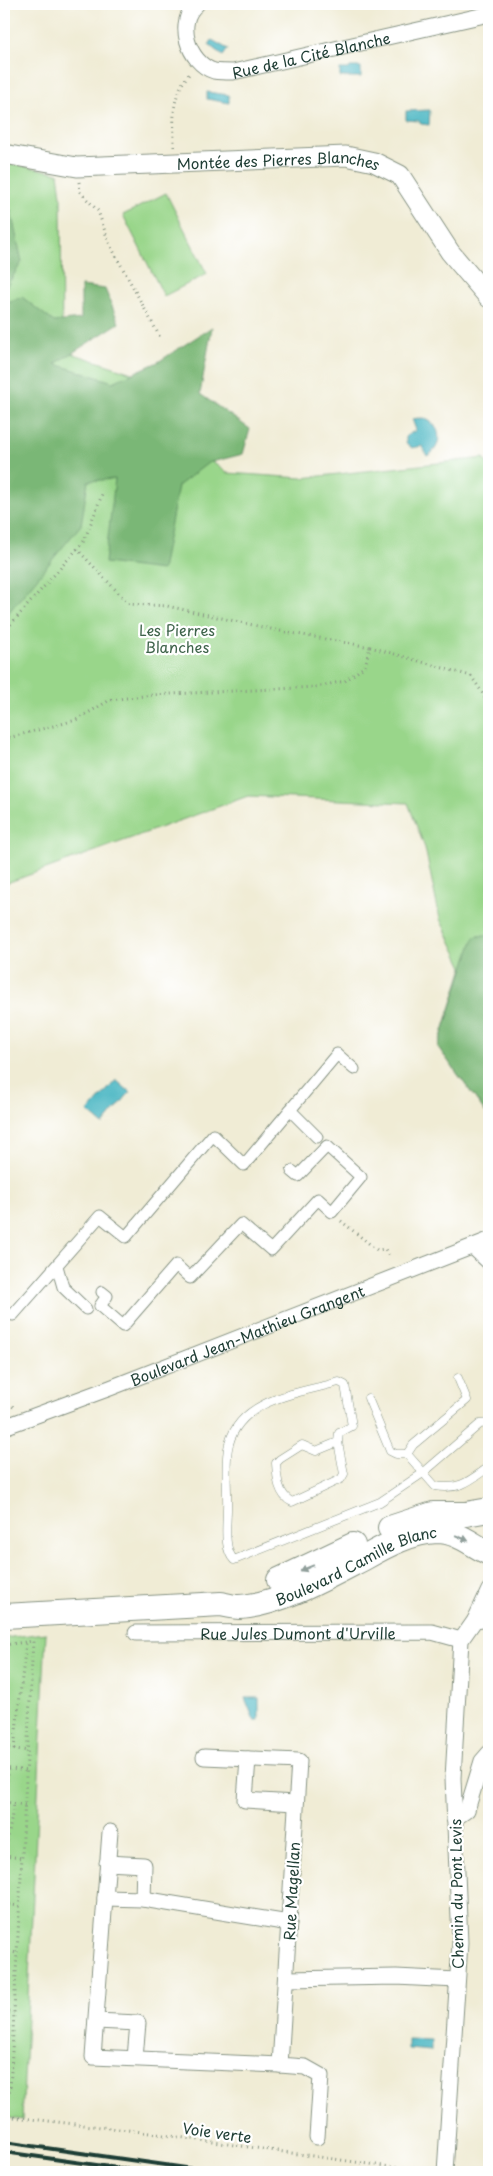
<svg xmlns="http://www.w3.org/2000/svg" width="493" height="2176" font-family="'Playpen Sans',sans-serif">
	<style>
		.green { fill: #99d68a; stroke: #5c8a5f }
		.forest { fill: #7ab776; stroke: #4c7a55 }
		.water { fill: #48b6c2; stroke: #347a7b }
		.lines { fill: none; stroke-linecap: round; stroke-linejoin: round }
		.service-casing { stroke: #889484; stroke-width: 9 }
		.pedestrian-casing { stroke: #889484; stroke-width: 13 }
		.minor-casing { stroke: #889484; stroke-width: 17 }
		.tertiary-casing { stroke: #889484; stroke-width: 21 }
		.primary-casing { stroke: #889484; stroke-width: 26 }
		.path { stroke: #889484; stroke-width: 3; stroke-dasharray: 1 4; stroke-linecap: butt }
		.service { stroke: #fff; stroke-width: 8 }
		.pedestrian { stroke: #fff; stroke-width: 11 }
		.minor { stroke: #fff; stroke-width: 15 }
		.tertiary { stroke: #fff; stroke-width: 19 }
		.primary { stroke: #fff; stroke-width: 24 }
		.rail { stroke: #1f3d34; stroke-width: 4 }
		.oneway { fill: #8f9e9a }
		.labels { text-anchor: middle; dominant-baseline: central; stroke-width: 4.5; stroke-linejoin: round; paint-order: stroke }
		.street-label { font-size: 15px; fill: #1f3d34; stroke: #fff }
		.park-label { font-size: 15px; fill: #3e634a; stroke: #fff }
	</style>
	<rect width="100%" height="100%" fill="#fff"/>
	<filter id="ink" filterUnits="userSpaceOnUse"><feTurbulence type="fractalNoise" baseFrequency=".02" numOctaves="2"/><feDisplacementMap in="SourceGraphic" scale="10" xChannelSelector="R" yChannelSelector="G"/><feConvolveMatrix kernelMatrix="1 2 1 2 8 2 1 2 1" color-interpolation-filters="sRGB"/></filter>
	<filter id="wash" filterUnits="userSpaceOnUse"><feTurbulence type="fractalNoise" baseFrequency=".0096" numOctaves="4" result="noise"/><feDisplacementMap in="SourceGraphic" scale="20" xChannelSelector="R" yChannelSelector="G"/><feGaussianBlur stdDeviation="1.12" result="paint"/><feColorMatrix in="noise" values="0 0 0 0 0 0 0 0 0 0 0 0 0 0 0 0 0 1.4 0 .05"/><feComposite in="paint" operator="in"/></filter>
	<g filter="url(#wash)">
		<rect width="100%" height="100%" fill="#f0ecd5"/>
		<g class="green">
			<polygon points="4,162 58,173 61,196 62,350 187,391 195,449 227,473 302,478 484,458 489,467 489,1117 438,1047 463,967 440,919 425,848 408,803 248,796 4,884"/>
			<polygon points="166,193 207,274 164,296 123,215"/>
			<polygon points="46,1633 22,2120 4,2117 4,1638"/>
		</g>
		<g class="forest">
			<polygon points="11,211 22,262 6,287 4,287 4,213"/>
			<polygon points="81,286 105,289 119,323 55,364 113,382 158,362 212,327 200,394 250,429 243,454 208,463 178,486 162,570 105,563 115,479 88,481 81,525 4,618 4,303 22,297 54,322 81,319"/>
			<polygon points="489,934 489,1117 438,1047 474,937"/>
		</g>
		<g class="water">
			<polygon points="212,40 228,49 223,56 209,45"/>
			<polygon points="350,67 361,67 361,77 340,77 340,69 349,69"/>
			<polygon points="207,92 229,95 229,103 207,99"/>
			<polygon points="430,110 429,125 421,124 419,121 406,120 406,111"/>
			<path d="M419 418C441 419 446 446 427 456L422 446 412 448 406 443V436L416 430 412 419Z"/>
			<polygon points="116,1080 130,1092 103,1125 88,1112"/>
			<polygon points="245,1698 259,1698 259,1720 254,1720"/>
			<polygon points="408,2039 431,2040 431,2051 408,2049"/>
		</g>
	</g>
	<g filter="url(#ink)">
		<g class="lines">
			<g class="service-casing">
				<g id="service">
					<polyline points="368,1398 390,1451 396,1454 407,1454"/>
					<path d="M338 1442 316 1451 302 1445 280 1459 276 1463C277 1478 278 1495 292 1502L341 1479 344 1474 338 1442 339 1433 352 1426 345 1385 339 1382C300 1393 241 1398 229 1444 224 1461 228 1490 227 1509 227 1523 223 1549 234 1560L380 1502 423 1473 480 1424 489 1423"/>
					<polyline points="407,1454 413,1445 467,1400 458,1378"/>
					<path d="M407 1454 435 1486C461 1490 469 1481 489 1467"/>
				</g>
			</g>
			<g class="pedestrian-casing">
				<g id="pedestrian">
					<polyline points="290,1110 317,1137"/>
					<polyline points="57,1266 63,1287 86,1309"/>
					<polyline points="102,1292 107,1296 100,1306 123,1326 176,1265 190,1278 241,1224 271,1250 318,1199 332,1212 361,1177 327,1146 298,1176 292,1171"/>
					<polyline points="13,1315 100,1216 126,1237 213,1135 244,1165 337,1054 354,1069"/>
				</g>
			</g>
			<g class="minor-casing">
				<g id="minor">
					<path id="s1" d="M197 4C175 21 188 63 214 71 220 72 227 72 233 72L489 14"/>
					<polyline points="473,1247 489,1262"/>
					<path id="s2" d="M4 1427 110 1388 489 1240"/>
					<polyline points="489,1590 475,1620 489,1618"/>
					<path id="s3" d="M136 1633 432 1632 461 1640"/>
					<polyline points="204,1757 299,1761 280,2065 305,2067 321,2076 317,2137"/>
					<polyline points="248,1759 245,1800 295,1803"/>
					<polyline points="454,1819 467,1810 482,1761 489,1753"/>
					<polyline points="110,1832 93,2057 280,2065"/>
					<polyline points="107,1863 144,1865 143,1899"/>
					<polyline points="105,1898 143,1899 289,1923"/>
					<polyline points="287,1979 396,1977 457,1980"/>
					<polyline points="96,2021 138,2023 135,2058"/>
					<polyline points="445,2172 460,1943 453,1778 461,1640 475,1620"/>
				</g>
			</g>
			<g class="tertiary-casing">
				<g id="tertiary">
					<path id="s4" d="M4 154 77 167 346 156 374 162 400 175 450 252 489 298"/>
				</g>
			</g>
			<g class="primary-casing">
				<g id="primary">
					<polyline points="390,1528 433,1514 466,1514 489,1510"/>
					<polyline points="279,1580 353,1545"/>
					<path id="s5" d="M4 1616 221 1604C226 1605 233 1607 239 1607 277 1606 333 1574 366 1557 387 1545 412 1532 437 1531 457 1531 472 1545 489 1553"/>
				</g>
			</g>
			<g class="path">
				<path d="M174 147C174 118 170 96 190 73"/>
				<polyline points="79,182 80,192 98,211 109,243 161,339"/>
				<polyline points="4,632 84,541 103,492"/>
				<polyline points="370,647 471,676 482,692 489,708"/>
				<polyline points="4,739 76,720 110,700 152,695 315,687 345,681 365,666 370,647 280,631 167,606 129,604 77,549"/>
				<polyline points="341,1221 377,1250 385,1249 390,1258"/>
				<polyline points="4,1401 15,1408"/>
				<polyline points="4,1645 33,1641 10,2091 4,2098"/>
				<polyline points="4,1663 6,1645"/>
				<polyline points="4,1747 28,1751"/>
				<polyline points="14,1749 26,1642"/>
				<polyline points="4,1768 27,1771"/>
				<polyline points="4,1800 9,1769"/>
				<polyline points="4,1802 25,1805"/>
				<polyline points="4,1856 22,1858"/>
				<polyline points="5,1856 14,1803"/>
				<polyline points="4,1904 19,1906"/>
				<polyline points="4,1951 17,1953"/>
				<polyline points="4,2011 14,2013"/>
				<polyline points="4,2116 128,2130 426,2172"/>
			</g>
			<use href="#service" class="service"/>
			<use href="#pedestrian" class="pedestrian"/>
			<use href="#minor" class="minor"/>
			<use href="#tertiary" class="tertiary"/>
			<use href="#primary" class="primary"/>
			<g class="rail">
				<polyline points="4,2142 214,2172"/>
				<polyline points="4,2152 146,2172"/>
			</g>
		</g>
		<defs><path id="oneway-solid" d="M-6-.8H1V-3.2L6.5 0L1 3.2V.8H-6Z" transform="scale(1.25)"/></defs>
		<g class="oneway">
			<use href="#oneway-solid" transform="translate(462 1538) rotate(23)"/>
			<use href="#oneway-solid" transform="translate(307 1568) rotate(157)"/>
		</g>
	</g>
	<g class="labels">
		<g class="street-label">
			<text stroke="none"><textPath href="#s1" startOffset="181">Rue de la Cité Blanche</textPath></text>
			<text stroke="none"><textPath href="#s4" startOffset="276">Montée des Pierres Blanches</textPath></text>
			<text stroke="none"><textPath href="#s2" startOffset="260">Boulevard Jean-Mathieu Grangent</textPath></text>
			<text stroke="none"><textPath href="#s5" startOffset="361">Boulevard Camille Blanc</textPath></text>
			<text stroke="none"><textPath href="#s3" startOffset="162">Rue Jules Dumont d'Urville</textPath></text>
			<text transform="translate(291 1891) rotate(-87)">Rue Magellan</text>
			<text transform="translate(456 1894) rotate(-91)">Chemin du Pont Levis</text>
			<text transform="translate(217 2132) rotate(8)">Voie verte</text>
		</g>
		<g class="park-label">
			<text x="177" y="629">Les Pierres<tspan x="177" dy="17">Blanches</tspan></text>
		</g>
	</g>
	<rect width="493" height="2176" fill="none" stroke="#fff" stroke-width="20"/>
</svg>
